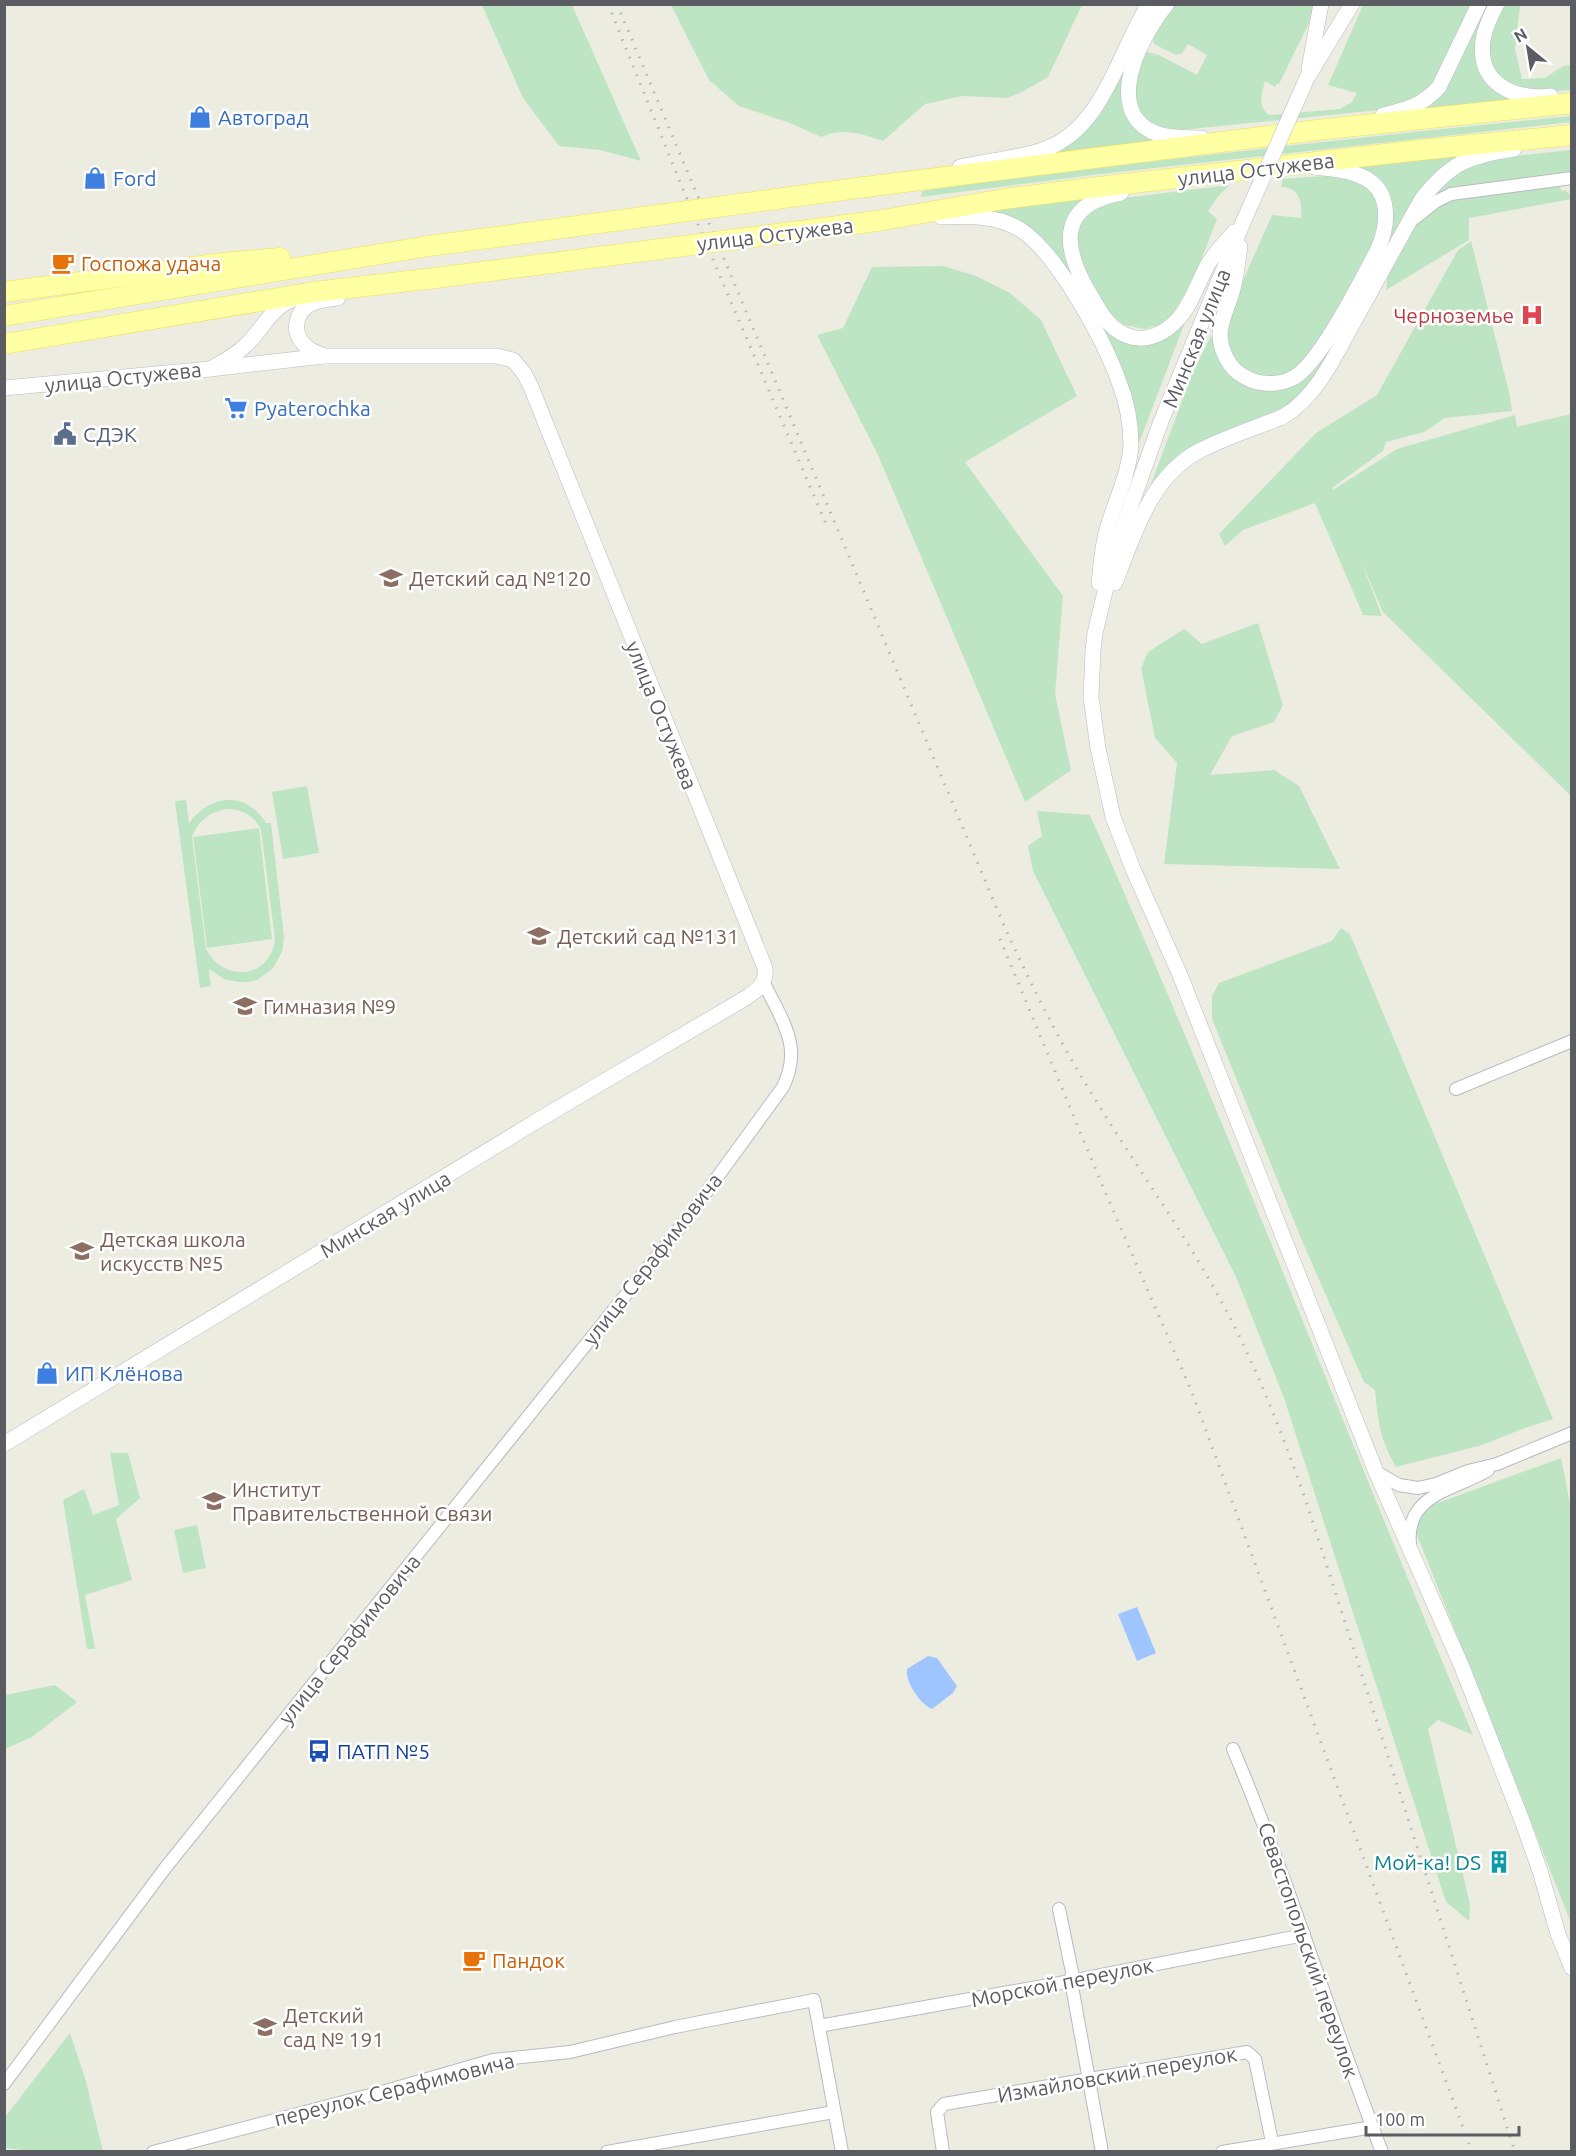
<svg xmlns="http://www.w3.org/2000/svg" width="1576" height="2156" font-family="Ubuntu,sans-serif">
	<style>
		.green { fill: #bde5c3; fill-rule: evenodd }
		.water { fill: #9fc5ff }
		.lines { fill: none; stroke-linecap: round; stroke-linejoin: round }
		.minor-casing { stroke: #b9bac0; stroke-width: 14 }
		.tertiary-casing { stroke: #b9bac0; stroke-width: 16 }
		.primary-casing { stroke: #f2e055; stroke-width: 21 }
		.minor { stroke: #fff; stroke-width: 12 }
		.tertiary { stroke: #fff; stroke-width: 15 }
		.primary { stroke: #ffffa4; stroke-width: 20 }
		.rail { stroke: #b4b5b5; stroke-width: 3; stroke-dasharray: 1.5 8; stroke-linecap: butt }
		.tertiary-bridge-casing { stroke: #b9bac0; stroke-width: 16; stroke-linecap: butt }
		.primary-bridge-casing { stroke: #f2e055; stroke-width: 21; stroke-linecap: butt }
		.tertiary-bridge { stroke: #fff; stroke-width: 15 }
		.primary-bridge { stroke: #ffffa4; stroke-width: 20 }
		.labels { text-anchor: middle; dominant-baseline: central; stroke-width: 5; stroke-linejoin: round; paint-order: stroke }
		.shop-label { font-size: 21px; fill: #366cbe; stroke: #fff; text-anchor: start }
		.street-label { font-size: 21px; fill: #5a5c62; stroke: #fff }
		.food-label { font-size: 21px; fill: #c56008; stroke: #fff; text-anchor: start }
		.health-label { font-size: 21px; fill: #be3a42; stroke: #fff; text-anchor: end }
		.service-label { font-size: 21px; fill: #4e5e75; stroke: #fff; text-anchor: start }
		.education-label { font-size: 21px; fill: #785e54; stroke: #fff; text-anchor: start }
		.transit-label { font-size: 21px; fill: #164399; stroke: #fff; text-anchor: start }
		.culture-label { font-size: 21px; fill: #0d838f; stroke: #fff; text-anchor: end }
	</style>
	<rect width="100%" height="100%" fill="#edece1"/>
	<g class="green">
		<polygon points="482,5 572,5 641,161 600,150 559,146 523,98"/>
		<path d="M671 5H1082L1048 77 1022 92 1007 98 962 96 925 104 883 141C862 134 842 127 821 137L790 123 739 106 709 80Z"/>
		<polygon points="1154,5 1158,5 1124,104 1164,141 1043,155 1071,141"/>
		<path d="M1173 5H1314L1308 25 1279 84H1276L1275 87 1265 81C1262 93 1257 106 1269 115L1340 109 1352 102 1357 93 1328 85 1363 5H1472L1431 88 1399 108 1181 130 1163 129 1149 123 1140 112 1133 92 1144 55 1147 52 1159 55 1197 75 1207 55 1188 44 1182 53 1176 55 1154 44 1153 37Z"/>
		<polygon points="1485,5 1491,5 1476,52 1521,102 1415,113"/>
		<polygon points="1502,5 1520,6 1515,49 1522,79 1545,78 1563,66 1571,65 1571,90 1529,92 1500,79 1491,66 1487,45"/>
		<path d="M1571 116V122L1100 174 921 197 922 191C1138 161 1355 138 1571 116Z"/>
		<polygon points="1571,150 1571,172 1455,187 1429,197 1456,170 1496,158"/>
		<polygon points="1464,154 1451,162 1317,375 1295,402 1151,484 1192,374 1211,336 1214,337 1225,368 1297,384 1392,217 1351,167"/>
		<path d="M1337 175 1368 186 1379 206V232L1346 296 1309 357 1288 375 1260 378 1235 363 1226 342 1230 310 1272 215 1301 218C1303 203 1299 187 1281 187L1283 179Z"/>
		<polygon points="1560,184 1561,191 1565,190 1571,195 1571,199 1469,218 1469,240 1386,290 1388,273 1414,228 1423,216 1446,200"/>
		<polygon points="1230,185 1220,194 1208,211 1217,219 1194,278 1172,315 1159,325 1145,329 1124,325 1107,311 1077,254 1077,226 1099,203 1107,200"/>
		<polygon points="1088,196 1078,205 1064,231 1063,247 1072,269 1118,336 1182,324 1184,325 1137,448 1136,435 1056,257 986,211"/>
		<polygon points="1471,241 1509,392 1512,411 1445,418 1424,432 1386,442 1383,451 1332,488 1333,490 1397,449 1515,415 1517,427 1571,414 1571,796 1383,612 1361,561 1382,616 1363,615 1315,503 1243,530 1225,546 1219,534 1316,433 1377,395 1458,250"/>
		<polygon points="943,266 976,276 1010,293 1041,320 1077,396 965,462 1063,596 1055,694 1071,770 1025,802 878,455 817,335 843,328 872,267"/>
		<polygon points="1258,623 1283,705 1274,722 1232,736 1210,775 1274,770 1299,786 1340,869 1164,864 1177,763 1155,738 1141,668 1148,652 1184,629 1202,644"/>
		<polygon points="307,786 319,853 283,859 272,792"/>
		<path d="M186 800 189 823C211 794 245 790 266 823H271L284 937 282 952 273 968 257 980 248 982H238L224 979 209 969 211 986 200 988 175 801ZM226 809C242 809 254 815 261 830L275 939C271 979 223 983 206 949L192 837C198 821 209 812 226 809Z"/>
		<path d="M1037 811 1090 815C1225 1119 1344 1429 1473 1735L1438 1720 1428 1729 1470 1904 1469 1921 1446 1902 1284 1398 1237 1279 1033 871 1028 846 1042 836Z"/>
		<polygon points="259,828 272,939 207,948 193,837"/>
		<path d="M1341 928 1350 934 1553 1419 1525 1428 1482 1445 1396 1467C1380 1439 1378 1422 1375 1390L1364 1382 1303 1243 1212 1019V996L1219 983 1332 941Z"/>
		<polygon points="110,1453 128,1453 140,1498 116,1519 132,1580 85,1595 95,1649 87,1649 63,1500 84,1489 93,1515 119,1505"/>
		<polygon points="1561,1458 1572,1513 1571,1923 1415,1530 1424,1508"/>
		<polygon points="197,1525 206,1568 183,1573 174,1530"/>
		<polygon points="55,1685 77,1702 32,1737 5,1749 5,1695"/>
		<polygon points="70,2033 85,2078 103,2151 40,2152 5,2148 5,2117"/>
	</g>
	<g class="water">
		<polygon points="1137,1607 1156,1653 1137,1661 1118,1614"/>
		<path d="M928 1656 937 1658 957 1686 953 1693 932 1709C920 1704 905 1682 907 1669Z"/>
	</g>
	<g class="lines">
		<g class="minor-casing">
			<g id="minor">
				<polyline points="1415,218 1435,202 1451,194 1572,178"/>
				<polyline points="1456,1089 1572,1041"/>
				<polyline points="1376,1472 1399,1485 1418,1488 1436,1484 1468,1471 1497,1464 1572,1433"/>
				<path d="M1410 1544C1405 1494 1455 1490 1488 1470"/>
				<path d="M1233 1749C1289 1881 1330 2018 1382 2152"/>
				<polyline points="1059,1909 1072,1972 1071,1981 1102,2152"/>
				<polyline points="819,2026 1071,1981 1294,1937 1304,1934"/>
				<path d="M4 2084 166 1867 686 1220 783 1087C803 1046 782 1021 764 983"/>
				<polyline points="153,2152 389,2090 493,2060 570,2052 675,2027 814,2000 842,2152"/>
				<polyline points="607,2152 834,2112"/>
				<polyline points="943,2152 937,2112 944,2104 1247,2052 1255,2059 1272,2142"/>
				<polyline points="1222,2152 1373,2127"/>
			</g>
		</g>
		<g class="tertiary-casing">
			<g id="tertiary">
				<path d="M1167 4C1143 33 1103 106 1151 131 1166 139 1186 137 1202 138"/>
				<path d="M1497 4C1491 15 1485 27 1483 40 1477 84 1514 100 1551 96"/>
				<polyline points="1309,69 1321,4"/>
				<polyline points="1307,78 1352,4"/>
				<path d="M1383 115C1406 110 1423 105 1439 87L1479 4"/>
				<path d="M960 167C986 161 1021 158 1045 149 1103 129 1119 51 1149 4"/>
				<path d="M1121 193C1055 205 1063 250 1091 296 1100 312 1109 329 1128 336 1141 341 1156 337 1167 329 1189 313 1194 291 1206 268 1212 255 1225 243 1234 232"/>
				<path d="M941 217C969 216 997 215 1021 230 1057 253 1105 342 1119 382 1127 402 1131 424 1131 445 1129 475 1114 504 1106 533 1102 549 1101 566 1099 583"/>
				<polyline points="1244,220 1160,424 1115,550 1095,633 1093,651 1091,697 1098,748 1113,817 1133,869 1180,975 1376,1472 1462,1667 1523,1823 1540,1871 1558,1934 1572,1968"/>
				<path d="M1240 247C1237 262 1237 278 1232 292 1228 307 1220 320 1220 336 1221 352 1230 370 1245 377 1259 385 1278 386 1293 378 1320 364 1362 279 1378 249 1388 226 1392 192 1365 178 1349 170 1331 169 1314 167"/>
				<path d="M324 356C316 353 308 350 303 343 291 330 297 309 313 303 321 300 330 299 338 298"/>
				<path d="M4 388 210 369C223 362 235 356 246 345 263 329 271 307 294 299"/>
				<path d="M1115 583C1134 535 1150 477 1199 451 1226 437 1256 428 1284 416 1319 395 1337 351 1357 316 1379 277 1400 237 1422 199 1451 162 1469 156 1514 149"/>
				<path d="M4 1444 540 1119 744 999C756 991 767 985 765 968L531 387 524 373 513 360 497 356H324L210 369"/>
			</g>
		</g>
		<g class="primary-casing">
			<g id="primary">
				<polyline points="865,187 1317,130 1572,103"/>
				<polyline points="877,221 1004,199 1090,188 1420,150 1572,135"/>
				<polyline points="4,292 222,263 280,258"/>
				<polyline points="4,316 429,246"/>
				<polyline points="4,344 314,292 435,278"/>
			</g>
		</g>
		<use href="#minor" class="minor"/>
		<use href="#tertiary" class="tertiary"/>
		<use href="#primary" class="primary"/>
		<g class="rail">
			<polyline points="608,4 682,187 826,524"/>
			<path d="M617 4 1005 928C1030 982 1056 1035 1087 1086 1128 1155 1176 1220 1215 1290 1254 1359 1282 1433 1308 1507L1515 2152"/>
			<polyline points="1000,939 1103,1187 1191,1390 1472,2152"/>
		</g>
		<g class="tertiary-bridge-casing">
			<polyline id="tertiary-bridge" points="1244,220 1307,78"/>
		</g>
		<g class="primary-bridge-casing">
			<g id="primary-bridge">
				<polyline points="429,246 865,187"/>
				<polyline points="435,278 877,221"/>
			</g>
		</g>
		<use href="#tertiary-bridge" class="tertiary-bridge"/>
		<use href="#primary-bridge" class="primary-bridge"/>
	</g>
	<defs>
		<g id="shop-bare" transform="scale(1.8)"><path d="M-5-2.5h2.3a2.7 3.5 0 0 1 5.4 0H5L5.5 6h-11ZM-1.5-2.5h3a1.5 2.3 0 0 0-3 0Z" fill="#3f7fe0" stroke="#fff" stroke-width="2.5" paint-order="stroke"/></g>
		<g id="cafe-bare" transform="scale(1.8)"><path d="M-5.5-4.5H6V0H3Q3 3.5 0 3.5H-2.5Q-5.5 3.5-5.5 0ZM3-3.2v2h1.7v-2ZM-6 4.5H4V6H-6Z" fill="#e8710a" stroke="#fff" stroke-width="2.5" paint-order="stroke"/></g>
		<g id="hospital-bare" transform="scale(1.8)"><path d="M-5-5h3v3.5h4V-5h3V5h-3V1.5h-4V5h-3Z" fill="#e0444e" stroke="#fff" stroke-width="2.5" paint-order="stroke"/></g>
		<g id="supermarket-bare" transform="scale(1.8)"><path d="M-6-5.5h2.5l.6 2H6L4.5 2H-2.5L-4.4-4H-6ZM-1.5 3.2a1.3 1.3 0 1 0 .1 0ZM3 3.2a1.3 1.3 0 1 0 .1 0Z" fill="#3f7fe0" stroke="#fff" stroke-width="2.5" paint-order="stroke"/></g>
		<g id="civic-bare" transform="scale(1.8)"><path d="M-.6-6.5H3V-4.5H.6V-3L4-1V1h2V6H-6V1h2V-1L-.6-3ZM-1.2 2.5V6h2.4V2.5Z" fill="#5c6f8a" stroke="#fff" stroke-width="2.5" paint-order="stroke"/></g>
		<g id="school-bare" transform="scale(1.8)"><path d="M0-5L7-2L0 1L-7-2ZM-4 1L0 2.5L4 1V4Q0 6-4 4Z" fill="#8d6e63" stroke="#fff" stroke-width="2.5" paint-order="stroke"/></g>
		<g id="university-bare" transform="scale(1.8)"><path d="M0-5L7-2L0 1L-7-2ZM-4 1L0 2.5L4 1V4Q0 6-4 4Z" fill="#8d6e63" stroke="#fff" stroke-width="2.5" paint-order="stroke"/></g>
		<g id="bus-bare" transform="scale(1.8)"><path d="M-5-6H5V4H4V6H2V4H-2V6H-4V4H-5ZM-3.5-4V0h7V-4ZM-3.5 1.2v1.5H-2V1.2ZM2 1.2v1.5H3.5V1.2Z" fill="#1a4fb4" stroke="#fff" stroke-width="2.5" paint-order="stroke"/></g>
		<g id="building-bare" transform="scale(1.8)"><path d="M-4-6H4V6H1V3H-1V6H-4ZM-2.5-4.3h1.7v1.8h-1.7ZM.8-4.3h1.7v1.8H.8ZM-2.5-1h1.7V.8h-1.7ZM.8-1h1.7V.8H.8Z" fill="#0f9aa8" stroke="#fff" stroke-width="2.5" paint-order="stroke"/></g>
	</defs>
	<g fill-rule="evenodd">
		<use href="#shop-bare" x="200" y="117"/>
		<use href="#shop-bare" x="95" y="178"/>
		<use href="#cafe-bare" x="63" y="263"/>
		<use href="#hospital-bare" x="1532" y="315"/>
		<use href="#supermarket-bare" x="236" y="408"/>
		<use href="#civic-bare" x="65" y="434"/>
		<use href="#school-bare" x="391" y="578"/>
		<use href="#school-bare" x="539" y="936"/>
		<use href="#school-bare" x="245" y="1006"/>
		<use href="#school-bare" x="82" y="1251"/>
		<use href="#shop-bare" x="47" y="1373"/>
		<use href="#university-bare" x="214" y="1501"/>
		<use href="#bus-bare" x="319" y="1751"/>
		<use href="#building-bare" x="1499" y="1862"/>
		<use href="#cafe-bare" x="474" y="1960"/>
		<use href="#school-bare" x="265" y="2027"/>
	</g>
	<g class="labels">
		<g class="shop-label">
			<text x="218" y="117">Автоград</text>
			<text x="113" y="178">Ford</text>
			<text x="254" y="408">Pyaterochka</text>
			<text x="65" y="1373">ИП Клёнова</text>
		</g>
		<g class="street-label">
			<text transform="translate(1256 169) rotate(-7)">улица Остужева</text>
			<text transform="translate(775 234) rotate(-7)">улица Остужева</text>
			<text transform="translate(1196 338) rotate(-68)">Минская улица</text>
			<text transform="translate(123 377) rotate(-6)">улица Остужева</text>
			<text transform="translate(662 715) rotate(68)">улица Остужева</text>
			<text transform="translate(385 1214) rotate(-31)">Минская улица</text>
			<text transform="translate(652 1259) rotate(-52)">улица Серафимовича</text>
			<text transform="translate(349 1639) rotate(-51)">улица Серафимовича</text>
			<text transform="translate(1309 1950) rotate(71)">Севастопольский переулок</text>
			<text transform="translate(1062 1982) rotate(-11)">Морской переулок</text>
			<text transform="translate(1117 2074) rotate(-10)">Измайловский переулок</text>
			<text transform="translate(394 2089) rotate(-14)">переулок Серафимовича</text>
		</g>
		<g class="food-label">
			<text x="81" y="263">Госпожа удача</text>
			<text x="492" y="1960">Пандок</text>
		</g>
		<g class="health-label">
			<text x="1514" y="315">Черноземье</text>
		</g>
		<g class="service-label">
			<text x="83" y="434">СДЭК</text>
		</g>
		<g class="education-label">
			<text x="409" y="578">Детский сад №120</text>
			<text x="557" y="936">Детский сад №131</text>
			<text x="263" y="1006">Гимназия №9</text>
			<text x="100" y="1239">Детская школа<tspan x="100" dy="24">искусств №5</tspan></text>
			<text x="232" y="1489">Институт<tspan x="232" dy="24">Правительственной Связи</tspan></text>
			<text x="283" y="2015">Детский<tspan x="283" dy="24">сад № 191</tspan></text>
		</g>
		<g class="transit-label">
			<text x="337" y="1751">ПАТП №5</text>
		</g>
		<g class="culture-label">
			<text x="1481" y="1862">Мой-ка! DS</text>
		</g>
	</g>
	<rect width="1576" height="2156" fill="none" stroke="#5a5c62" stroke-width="12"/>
	<g transform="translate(1528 48) rotate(330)" stroke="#ffffff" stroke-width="4.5" paint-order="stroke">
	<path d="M0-4.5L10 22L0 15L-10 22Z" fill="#5a5c62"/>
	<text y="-9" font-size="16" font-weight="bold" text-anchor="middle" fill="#5a5c62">N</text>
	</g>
	<path d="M1366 2126v9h153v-9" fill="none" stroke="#5a5c62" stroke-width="3"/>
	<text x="1375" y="2126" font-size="18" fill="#5a5c62" stroke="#ffffff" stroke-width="4.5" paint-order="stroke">100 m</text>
</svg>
